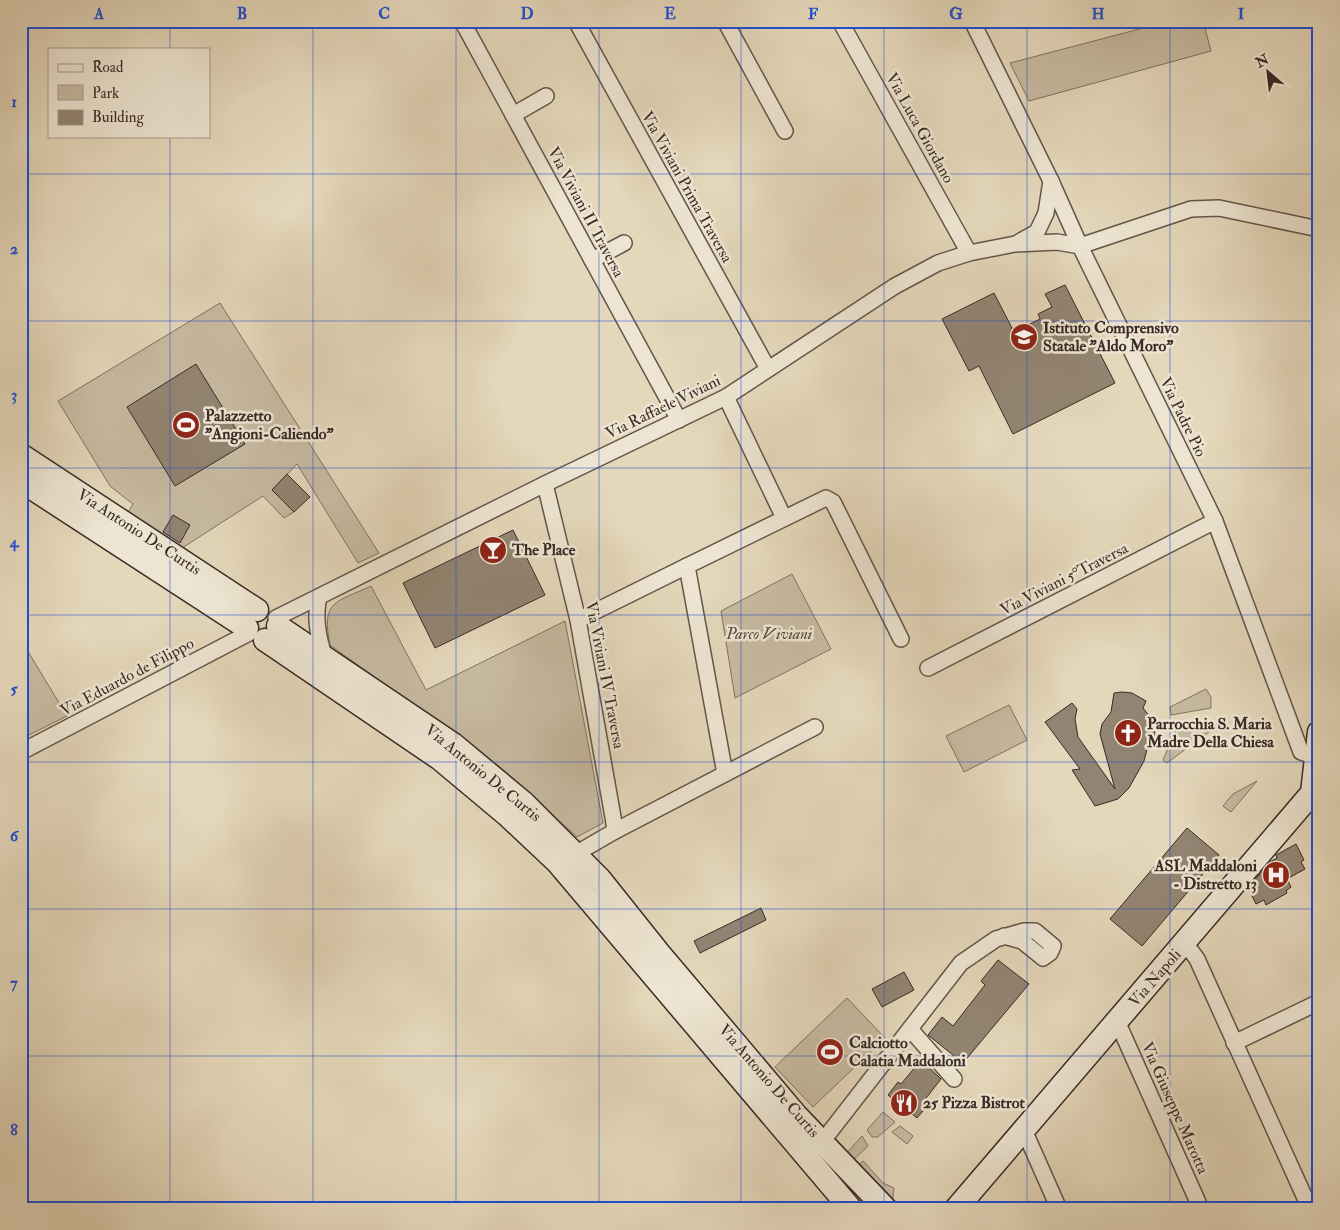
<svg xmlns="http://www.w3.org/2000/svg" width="1340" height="1230" font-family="'IM FELL Double Pica',serif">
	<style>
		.green { fill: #c7baa1; stroke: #807263 }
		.building { fill: #928472; stroke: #392a25 }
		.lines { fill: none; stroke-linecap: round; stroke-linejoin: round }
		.street-casing { stroke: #64554a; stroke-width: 18 }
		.secondary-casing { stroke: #392a25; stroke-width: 25 }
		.street { stroke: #ede5d2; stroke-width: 15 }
		.secondary { stroke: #ede5d2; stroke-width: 22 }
		.grid { fill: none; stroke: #1d4ed8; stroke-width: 1; stroke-opacity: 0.55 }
		.labels { text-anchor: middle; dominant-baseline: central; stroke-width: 5; stroke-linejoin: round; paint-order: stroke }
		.street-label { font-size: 16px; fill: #392a25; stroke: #ede5d2 }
		.poi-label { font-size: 16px; font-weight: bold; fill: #392a25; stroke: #ede5d2; text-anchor: start }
		.park-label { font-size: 16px; font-style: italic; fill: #55473e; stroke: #ede5d2 }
		.neatline { fill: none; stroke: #1d4ed8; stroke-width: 2 }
		.grid-label { font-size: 16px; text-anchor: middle; font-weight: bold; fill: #1d4ed8 }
	</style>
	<rect width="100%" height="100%" fill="#e4d7ba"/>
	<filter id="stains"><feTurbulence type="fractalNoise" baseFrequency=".004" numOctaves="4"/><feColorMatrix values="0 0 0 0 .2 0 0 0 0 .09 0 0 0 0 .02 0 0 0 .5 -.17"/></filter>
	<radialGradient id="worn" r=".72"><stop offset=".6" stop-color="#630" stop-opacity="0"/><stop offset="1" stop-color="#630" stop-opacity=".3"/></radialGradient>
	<g class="green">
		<polygon points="1170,21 1203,21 1211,51 1029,101 1010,63"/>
		<polygon points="220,303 379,553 358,563 297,464 272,490 294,512 284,518 263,496 179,550 127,514 133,504 110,486 58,401"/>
		<polygon points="792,574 831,649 735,698 721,611"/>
		<path d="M371 586 426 690 565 621 603 823 577 837C500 765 415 706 330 645 321 600 335 603 371 586Z"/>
		<polygon points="21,640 67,716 21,739"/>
		<polygon points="1206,689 1211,697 1211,708 1171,715 1170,707"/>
		<polygon points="1009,705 1027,740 964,772 946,736"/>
		<polygon points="1221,723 1167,763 1163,760 1176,730"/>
		<polygon points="1257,781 1231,812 1223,806 1233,794"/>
		<polygon points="847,998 885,1038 813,1107 775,1067"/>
		<polygon points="883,1112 895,1122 878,1137 872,1137 867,1130"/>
		<polygon points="900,1126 913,1136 907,1144 892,1132"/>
		<polygon points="862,1136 868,1146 851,1162 845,1155"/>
		<polygon points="863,1161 883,1183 894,1188 893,1198 880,1191 856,1167"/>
	</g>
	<g class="building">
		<polygon points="1065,285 1115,383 1013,434 979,366 969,371 942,319 994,293 1014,332 1040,319 1038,314 1052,307 1045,294"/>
		<polygon points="196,364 245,444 175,486 127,407"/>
		<polygon points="287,474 310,497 294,512 272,490"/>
		<polygon points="173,515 190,525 180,543 163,532"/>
		<polygon points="513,530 545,595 435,648 403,583"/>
		<polygon points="1122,692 1132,693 1146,701 1143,708 1154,722 1155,738 1150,738 1144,761 1129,788 1118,799 1095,806 1072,770 1080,769 1045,722 1072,703 1077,709 1075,719 1078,737 1115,789 1100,734 1102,724 1111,712 1114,693"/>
		<polygon points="1187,828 1219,855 1142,946 1110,919"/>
		<polygon points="1296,844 1304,860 1301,862 1305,869 1287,879 1291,887 1286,891 1287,893 1266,905 1264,900 1256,904 1248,888 1270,862 1277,858 1276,855"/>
		<polygon points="761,908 766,920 700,953 694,941"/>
		<polygon points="998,960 1029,984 963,1063 928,1035 942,1017 953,1026 985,985 981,981"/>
		<polygon points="904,972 914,990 882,1007 872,989"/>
		<polygon points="921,1060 941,1079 923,1102 928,1105 917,1118 888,1095 898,1082 901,1084"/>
	</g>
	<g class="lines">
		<g class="street-casing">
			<g id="street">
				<polyline points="462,21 679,420"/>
				<polyline points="576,21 768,369"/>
				<polyline points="725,21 785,131"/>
				<polyline points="840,21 969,253"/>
				<polyline points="972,21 1051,181 1080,246 1215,521 1301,752 1316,757"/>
				<polyline points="513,115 546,96"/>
				<polyline points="1019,242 1037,232 1046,213 1051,181"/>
				<polyline points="592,260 624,243"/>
				<polyline points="726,397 784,518"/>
				<polyline points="545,484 578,620 613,817 615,831 577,853"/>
				<path d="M319 597C314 618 318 638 325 658"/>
				<polyline points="276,618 545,484 726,397 895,286 938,263 969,253 1015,244 1057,242 1080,246 1191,209 1219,208 1319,229"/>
				<polyline points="578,620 687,566"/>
				<polyline points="928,668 1215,521"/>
				<polyline points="21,752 249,633"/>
				<polyline points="725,774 687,566 826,498 833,502 901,639"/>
				<polyline points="615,831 815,727"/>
				<polyline points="1185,943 1197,959 1310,1209"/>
				<polyline points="1117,1021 1201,1209"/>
				<polyline points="910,1029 954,1079"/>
				<polyline points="1234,1043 1319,1002"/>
				<polyline points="1024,1130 1059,1209"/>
				<polyline points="822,1142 961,963 996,939 1024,931 1035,931 1053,946 1050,953 1043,958 1022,941 1004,936"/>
			</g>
		</g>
		<g class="secondary-casing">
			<g id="secondary">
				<polyline points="21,455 257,610"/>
				<polyline points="21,481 247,628"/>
				<polyline points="278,626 453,744 524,803 600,879 659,953 797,1116 886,1209"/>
				<polyline points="265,640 440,759 507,815 557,862 851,1209"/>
				<polyline points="956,1209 1312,793 1319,732"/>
			</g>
		</g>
		<use href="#street" class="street"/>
		<use href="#secondary" class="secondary"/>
	</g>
	<path class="grid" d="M170 21V49M313 21V1209M456 21V1209M599 21V1209M741 21V1209M884 21V1209M1027 21V1209M1170 21V1209M170 136V1209M21 174H1319M21 321H1319M21 468H1319M21 615H1319M21 762H1319M21 909H1319M21 1056H1319"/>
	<defs>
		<g id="school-disc" transform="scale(1.4375)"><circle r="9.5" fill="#8f2418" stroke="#ede5d2"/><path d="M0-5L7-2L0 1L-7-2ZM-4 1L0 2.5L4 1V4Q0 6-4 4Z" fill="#fff"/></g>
		<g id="stadium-disc" transform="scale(1.4375)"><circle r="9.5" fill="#8f2418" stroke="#ede5d2"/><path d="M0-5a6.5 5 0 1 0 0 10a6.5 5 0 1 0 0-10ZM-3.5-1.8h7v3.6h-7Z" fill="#fff"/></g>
		<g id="bar-disc" transform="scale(1.4375)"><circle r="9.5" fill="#8f2418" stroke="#ede5d2"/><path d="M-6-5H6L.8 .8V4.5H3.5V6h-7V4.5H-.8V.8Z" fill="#fff"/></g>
		<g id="church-disc" transform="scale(1.4375)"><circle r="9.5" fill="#8f2418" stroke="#ede5d2"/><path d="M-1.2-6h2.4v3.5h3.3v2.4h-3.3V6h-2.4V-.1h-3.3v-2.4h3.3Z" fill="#fff"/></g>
		<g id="hospital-disc" transform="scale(1.4375)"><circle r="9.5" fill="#8f2418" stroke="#ede5d2"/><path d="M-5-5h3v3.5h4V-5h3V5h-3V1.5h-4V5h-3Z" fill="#fff"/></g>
		<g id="restaurant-disc" transform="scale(1.4375)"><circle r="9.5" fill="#8f2418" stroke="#ede5d2"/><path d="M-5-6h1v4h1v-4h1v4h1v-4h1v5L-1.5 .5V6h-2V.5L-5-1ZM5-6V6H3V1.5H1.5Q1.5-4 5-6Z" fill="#fff"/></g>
	</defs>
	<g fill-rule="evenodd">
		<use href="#school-disc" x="1024" y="337"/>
		<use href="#stadium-disc" x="186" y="425"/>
		<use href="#bar-disc" x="493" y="550"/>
		<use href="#church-disc" x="1128" y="733"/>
		<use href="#hospital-disc" x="1276" y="875"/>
		<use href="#stadium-disc" x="830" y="1052"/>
		<use href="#restaurant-disc" x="904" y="1103"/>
	</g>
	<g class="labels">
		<g class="street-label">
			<text transform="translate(920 128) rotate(61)">Via Luca Giordano</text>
			<text transform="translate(687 187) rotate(61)">Via Viviani Prima Traversa</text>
			<text transform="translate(586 212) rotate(62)">Via Viviani II Traversa</text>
			<text transform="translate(663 407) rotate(-26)">Via Raffaele Viviani</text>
			<text transform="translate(1183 417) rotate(64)">Via Padre Pio</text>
			<text transform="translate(139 532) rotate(33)">Via Antonio De Curtis</text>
			<text transform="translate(1064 579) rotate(-27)">Via Viviani 5°Traversa</text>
			<text transform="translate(605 675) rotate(79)">Via Viviani IV Traversa</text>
			<text transform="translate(127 677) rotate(-28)">Via Eduardo de Filippo</text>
			<text transform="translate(483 773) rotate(39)">Via Antonio De Curtis</text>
			<text transform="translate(1155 978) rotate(-49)">Via Napoli</text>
			<text transform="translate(769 1081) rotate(49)">Via Antonio De Curtis</text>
			<text transform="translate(1175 1108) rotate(66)">Via Giuseppe Marotta</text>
		</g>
		<g class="poi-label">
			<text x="1043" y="328">Istituto Comprensivo<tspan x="1043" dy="18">Statale "Aldo Moro"</tspan></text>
			<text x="205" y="416">Palazzetto<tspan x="205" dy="18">"Angioni-Caliendo"</tspan></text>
			<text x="512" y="550">The Place</text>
			<text x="1147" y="724">Parrocchia S. Maria<tspan x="1147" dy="18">Madre Della Chiesa</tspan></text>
			<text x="1257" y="866" text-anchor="end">ASL Maddaloni<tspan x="1257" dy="18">- Distretto 13</tspan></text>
			<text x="849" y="1043">Calciotto<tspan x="849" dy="18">Calatia Maddaloni</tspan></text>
			<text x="923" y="1103">25 Pizza Bistrot</text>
		</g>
		<g class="park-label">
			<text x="769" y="634">Parco Viviani</text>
		</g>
	</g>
	<rect width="1340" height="1230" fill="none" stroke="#e4d7ba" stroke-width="55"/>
	<rect x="48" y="48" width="162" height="90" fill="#ede5d2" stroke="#a59a8d"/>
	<rect x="58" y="64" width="25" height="8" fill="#ede5d2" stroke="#a59a8d"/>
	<text x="92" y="72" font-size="15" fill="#392a25">Road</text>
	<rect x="58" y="85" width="25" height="15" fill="#c7baa1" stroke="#a59a8d"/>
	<text x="92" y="98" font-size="15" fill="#392a25">Park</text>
	<rect x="58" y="110" width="25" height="15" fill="#928472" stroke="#a59a8d"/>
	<text x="92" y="122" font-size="15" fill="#392a25">Building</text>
	<g transform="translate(1268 72) rotate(332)" stroke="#ede5d2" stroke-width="4" paint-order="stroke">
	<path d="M0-4L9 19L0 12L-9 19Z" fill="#392a25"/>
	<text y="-8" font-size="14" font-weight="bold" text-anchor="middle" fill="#392a25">N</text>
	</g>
	<rect x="28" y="28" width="1284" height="1174" class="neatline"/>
	<g class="grid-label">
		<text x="99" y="19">A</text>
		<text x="242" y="19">B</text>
		<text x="384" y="19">C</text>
		<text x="527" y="19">D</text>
		<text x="670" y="19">E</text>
		<text x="813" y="19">F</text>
		<text x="956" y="19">G</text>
		<text x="1098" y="19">H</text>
		<text x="1241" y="19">I</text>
		<text x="14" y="107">1</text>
		<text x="14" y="254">2</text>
		<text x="14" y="400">3</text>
		<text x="14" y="547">4</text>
		<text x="14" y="694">5</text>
		<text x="14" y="841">6</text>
		<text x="14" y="988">7</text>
		<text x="14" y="1135">8</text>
	</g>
	<rect width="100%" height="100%" filter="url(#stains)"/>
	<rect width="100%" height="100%" fill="url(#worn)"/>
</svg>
